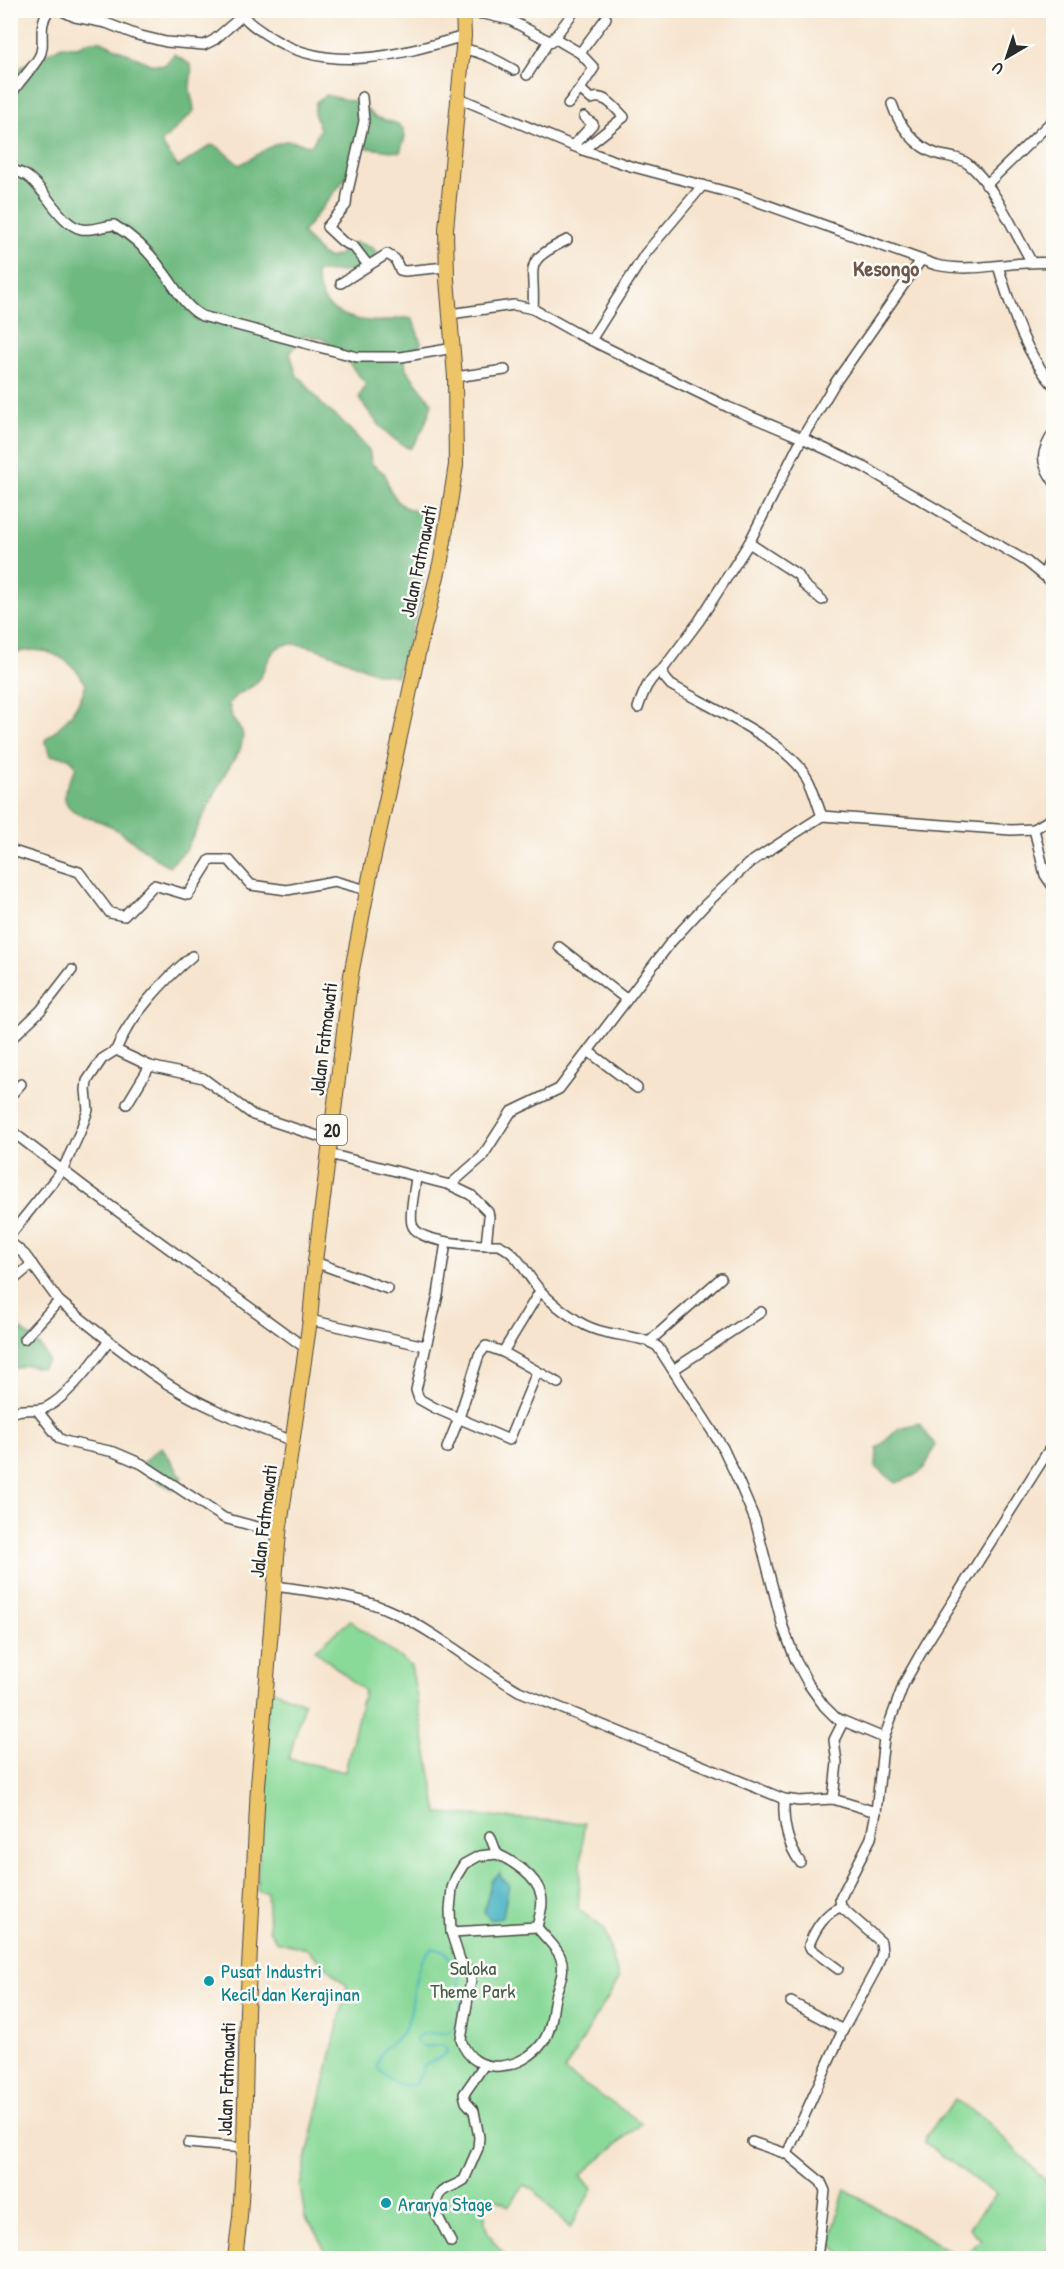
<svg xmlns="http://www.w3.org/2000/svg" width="1064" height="2269" font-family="'Patrick Hand',sans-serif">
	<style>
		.green { fill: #89d998; stroke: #5a8262; stroke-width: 1.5 }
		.forest { fill: #6eb980; stroke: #4c7256; stroke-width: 1.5 }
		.water { fill: #45b2c2; stroke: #386e76; stroke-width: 1.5 }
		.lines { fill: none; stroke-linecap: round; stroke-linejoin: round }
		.stream { stroke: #45b2c2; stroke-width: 2 }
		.minor-casing { stroke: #494743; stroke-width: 12 }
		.highway-casing { stroke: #494743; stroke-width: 16 }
		.minor { stroke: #fff; stroke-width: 9 }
		.highway { stroke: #eec469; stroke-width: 14 }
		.culture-dot { fill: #0f9aa8; stroke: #fdfcf7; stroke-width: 2 }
		.labels { text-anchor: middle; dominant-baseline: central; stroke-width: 5; stroke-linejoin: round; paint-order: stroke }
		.shield { fill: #fdfcf7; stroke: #6a6a68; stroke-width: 1.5 }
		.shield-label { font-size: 18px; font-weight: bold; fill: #2b2b2b }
		.street-label { font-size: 20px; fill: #2b2b2b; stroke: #fdfcf7 }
		.park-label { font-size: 20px; fill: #475f4c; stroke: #fdfcf7 }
		.culture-label { font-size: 20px; fill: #0d838f; stroke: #fdfcf7; text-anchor: start }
		.quarter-label { font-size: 22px; font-weight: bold; fill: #6e564d; stroke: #fdfcf7 }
	</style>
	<rect width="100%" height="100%" fill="#fdfcf7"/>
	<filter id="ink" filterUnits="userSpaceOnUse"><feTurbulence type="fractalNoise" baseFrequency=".0167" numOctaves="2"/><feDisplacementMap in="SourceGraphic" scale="12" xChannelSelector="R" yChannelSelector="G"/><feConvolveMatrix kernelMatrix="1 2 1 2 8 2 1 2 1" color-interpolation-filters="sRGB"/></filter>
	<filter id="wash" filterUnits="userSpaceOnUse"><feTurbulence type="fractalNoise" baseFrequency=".008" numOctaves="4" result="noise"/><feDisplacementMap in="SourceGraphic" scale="24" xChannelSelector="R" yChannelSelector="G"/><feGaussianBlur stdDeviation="1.35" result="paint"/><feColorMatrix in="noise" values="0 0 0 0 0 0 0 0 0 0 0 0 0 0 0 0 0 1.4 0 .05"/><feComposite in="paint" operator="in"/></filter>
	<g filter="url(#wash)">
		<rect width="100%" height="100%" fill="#f6e4ce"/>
		<g class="green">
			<path d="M350 1621 411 1666 438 1813 584 1823 578 1909 604 1929 619 1979 564 2071 642 2123 581 2175 592 2189 570 2228 533 2189 524 2185 509 2206 489 2195C480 2230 486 2231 507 2258H340L325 2254 318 2234 305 2218 300 2186 347 1986 307 1949 276 1941 269 1929 267 1892 257 1891 268 1688 304 1703 289 1759 345 1772 364 1691 315 1650Z"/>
			<polygon points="955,2100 984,2118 1053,2188 1053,2258 962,2258 981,2240 969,2227 996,2195 925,2143 926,2136"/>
			<polygon points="845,2189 961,2258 844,2258 830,2242"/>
		</g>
		<g class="forest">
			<path d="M91 41H101L150 64 165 65 174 54 191 65C193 74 189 82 190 91 191 98 194 103 194 111L161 143 178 167 211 145 218 147 239 165C253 159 274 141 288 141 296 141 303 145 312 145L320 129 314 113 316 102 326 95 360 103 375 117 398 124 403 129 405 137 400 152 360 147 348 175 302 233 322 255 330 258 338 255 355 242 371 247 377 252C374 256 372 262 369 265 361 274 328 271 315 272 317 281 319 292 324 300 335 317 366 323 385 321 395 320 404 315 413 320L421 343 419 347 404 352 406 369 432 403C428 419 421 435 411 448H408C387 437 372 417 359 398L366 384 347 361 323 339 305 335 290 353 297 376 303 380 322 405 343 422 369 450 372 464 385 474 389 488 398 502 404 507 429 516 420 603 397 676C389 675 381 674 374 672 353 665 293 630 275 650 266 659 265 672 257 682 248 692 236 691 229 704L232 718 242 731 243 738 240 750 227 770 186 850 169 866C146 855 129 834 106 824 94 818 72 816 66 802 61 789 72 779 76 767 70 754 62 757 50 756L45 740C64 724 80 708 86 683 82 680 81 676 78 672 58 650 37 646 11 654L10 270C14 265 13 257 10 251L11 77 24 65 62 46 77 47Z"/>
			<path d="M18 1327C28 1334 46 1349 48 1361L41 1368 25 1365 11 1370V1328Z"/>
			<path d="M919 1423 935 1445C925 1472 922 1473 896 1483L876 1467 877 1449 899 1428Z"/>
			<polygon points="162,1447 182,1477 175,1490 157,1481 139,1467 153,1453"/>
		</g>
		<polygon class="water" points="500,1873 501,1878 509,1884 503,1916 491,1920 484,1912 491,1881"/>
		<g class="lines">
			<path class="stream" d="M432 1948 445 1951C448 1956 452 1962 455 1967 461 1982 466 2022 450 2031 439 2037 427 2029 417 2037L416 2041C423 2050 432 2046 441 2045L445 2047 447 2052 443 2056 424 2066 416 2084C400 2090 387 2078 377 2067 378 2063 379 2057 381 2053 387 2044 399 2039 404 2030 418 2004 408 1969 432 1948Z"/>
		</g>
	</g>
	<g filter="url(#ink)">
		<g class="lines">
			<g class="minor-casing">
				<g id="minor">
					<polyline points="60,10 75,17 106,23 137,35 166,42 204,45 214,40 242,16"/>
					<path d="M241 10C244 21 258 29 267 35 328 76 399 55 464 36"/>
					<polyline points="463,12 484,14 510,20 551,42 575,10"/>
					<path d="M556 39 580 53 594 68 580 89 591 99C605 93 615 108 624 117L583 150"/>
					<path d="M463 49C482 52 497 60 514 70"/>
					<polyline points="580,53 606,18"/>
					<polyline points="527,75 549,41"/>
					<path d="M10 97C18 81 31 71 39 57 47 44 36 27 49 10"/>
					<polyline points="362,97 364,121 347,195 346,205 327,227 343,242 354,247 368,265"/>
					<path d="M459 98 583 150 630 166 739 195 936 265C977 274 1012 259 1054 263"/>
					<polyline points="568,104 580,89"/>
					<path d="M892 104C899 125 915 147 937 154 947 157 960 157 968 164 993 183 1015 233 1031 261"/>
					<polyline points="573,146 593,124 584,117"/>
					<path d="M10 171C40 169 53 222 81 229 91 231 104 226 114 225 134 237 149 251 162 270 175 286 183 306 202 316L357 357H401L454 348"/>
					<polyline points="986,185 1054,119"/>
					<path d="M998 266C1011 307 1024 353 1054 386"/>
					<polyline points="341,283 387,254 395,259 400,270 405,271 446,267"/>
					<path d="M533 309C536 265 520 263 567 240"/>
					<polyline points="450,314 514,305 533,309 576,333 728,407 802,438 864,467 1026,561 1054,584"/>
					<polyline points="591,340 645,254 703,185"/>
					<polyline points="455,377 505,370"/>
					<path d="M1054 431C1041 455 1039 459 1054 482"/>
					<polyline points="749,543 798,575 804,585 822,600"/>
					<polyline points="1044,574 1054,551"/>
					<path d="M638 708C643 693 649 677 663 669"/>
					<path d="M822 816C817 804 814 789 807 777 785 740 709 707 671 685L664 677 663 669 699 621 749 543 802 438 835 383 921 260"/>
					<polyline points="1034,829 1045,875 1054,888"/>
					<polyline points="10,850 79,872 110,913 124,916 154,885 188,895 210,860 229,860 251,885 287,890 334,881 367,890"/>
					<polyline points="559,947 626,999"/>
					<polyline points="10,1040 41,1010 72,970"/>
					<path d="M116 1050C129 1017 165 979 192 956"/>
					<polyline points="588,1051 637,1088"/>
					<polyline points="10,1096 21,1084"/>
					<polyline points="127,1104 150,1066"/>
					<polyline points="10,1130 90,1191 304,1347"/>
					<polyline points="329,1154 450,1185 471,1195 488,1212 489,1217 486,1245"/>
					<path d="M416 1177C415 1189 409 1213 412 1224 417 1245 481 1245 499 1245 519 1254 525 1273 539 1289 548 1300 563 1311 575 1319 601 1339 638 1332 658 1347L723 1448 738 1480 755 1520 783 1627 796 1661 809 1685 824 1706 836 1718 884 1738 876 1812 871 1838 840 1899 841 1907 881 1942 882 1953 876 1969 843 2030 787 2154 821 2182 825 2191 817 2258"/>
					<polyline points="450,1185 482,1157 511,1112 559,1089 671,942 705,905 748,864 822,816 1011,830 1034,829 1054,817"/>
					<polyline points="10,1235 63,1169 80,1132 88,1110 86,1090 87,1081 102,1059 116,1050 150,1066 203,1078 253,1115 330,1140"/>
					<polyline points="10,1242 25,1255 59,1301 109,1341"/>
					<polyline points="446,1242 438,1295 416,1390 419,1399 435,1408 509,1440 537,1372"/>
					<polyline points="315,1262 388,1289"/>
					<polyline points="10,1283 32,1264"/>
					<polyline points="310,1320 425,1346"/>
					<polyline points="24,1339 59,1301"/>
					<polyline points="650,1341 721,1278"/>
					<polyline points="503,1352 540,1291"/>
					<polyline points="673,1370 761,1312"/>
					<polyline points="37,1410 60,1439 68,1442 114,1452 142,1464 224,1518 279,1533"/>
					<path d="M10 1414C22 1406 35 1413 47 1407 67 1397 96 1359 109 1341 123 1351 136 1362 150 1372 192 1403 244 1423 293 1441"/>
					<polyline points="447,1448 459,1418 479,1355 486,1346 503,1352 558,1383"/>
					<path d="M275 1586C315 1592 358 1595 395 1613 439 1634 477 1667 519 1691L784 1799 799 1801 833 1799 876 1812"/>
					<polyline points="884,1738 904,1683 926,1644 1054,1442"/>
					<path d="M784 1799C783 1821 787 1844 800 1862"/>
					<polyline points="833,1799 837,1763 834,1740 843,1722"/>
					<path d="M497 1854 479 1856 464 1864 456 1877 452 1888 450 1910 451 1932 460 1960 467 1970 471 1980 461 2040C474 2080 524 2069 543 2042 553 2028 552 2008 556 1993 560 1981 566 1969 560 1956 555 1945 544 1937 537 1927"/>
					<path d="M451 1932 537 1927C539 1917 544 1905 541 1895 537 1876 512 1861 497 1854L490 1836"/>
					<path d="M838 1969 811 1949 809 1945C814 1931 826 1911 841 1907"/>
					<polyline points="791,2002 843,2030"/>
					<polyline points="752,2142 787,2154"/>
					<polyline points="188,2143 244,2148"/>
					<path d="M451 2242 435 2211C437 2185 448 2191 464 2180L478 2148 479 2137 474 2111 466 2102 464 2094 484 2065"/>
				</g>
			</g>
			<g class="highway-casing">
				<polyline id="highway" points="235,2258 240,2217 244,2148 247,2010 258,1786 279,1533 310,1320 315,1262 351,975 372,865 419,649 441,560 456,465 455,377 447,279 446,229 464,36 463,10"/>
			</g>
			<use href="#minor" class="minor"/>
			<use href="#highway" class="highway"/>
		</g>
	</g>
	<g class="culture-dot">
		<circle cx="209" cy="1981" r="6"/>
		<circle cx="386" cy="2203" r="6"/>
	</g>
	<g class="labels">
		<rect class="shield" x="317" y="1115" width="30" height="30" rx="4.5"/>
		<g class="shield-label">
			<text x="332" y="1130">20</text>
		</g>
		<g class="street-label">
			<text transform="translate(418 561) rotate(-78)">Jalan Fatmawati</text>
			<text transform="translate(323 1039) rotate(-83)">Jalan Fatmawati</text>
			<text transform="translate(263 1521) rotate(-83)">Jalan Fatmawati</text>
			<text transform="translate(226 2079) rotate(-88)">Jalan Fatmawati</text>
		</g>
		<g class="park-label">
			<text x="473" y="1967">Saloka<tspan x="473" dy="23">Theme Park</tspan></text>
		</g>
		<g class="culture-label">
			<text x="221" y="1970">Pusat Industri<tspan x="221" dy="23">Kecil dan Kerajinan</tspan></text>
			<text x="398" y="2203">Ararya Stage</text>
		</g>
		<g class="quarter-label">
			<text x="886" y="268">Kesongo</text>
		</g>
	</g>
	<rect width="1064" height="2269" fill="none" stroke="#fdfcf7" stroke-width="36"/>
	<g transform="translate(1007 57) rotate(219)" stroke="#fdfcf7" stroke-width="4.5" paint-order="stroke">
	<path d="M0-4.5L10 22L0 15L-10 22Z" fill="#2b2b2b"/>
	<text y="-9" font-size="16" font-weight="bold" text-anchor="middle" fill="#2b2b2b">U</text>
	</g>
</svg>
